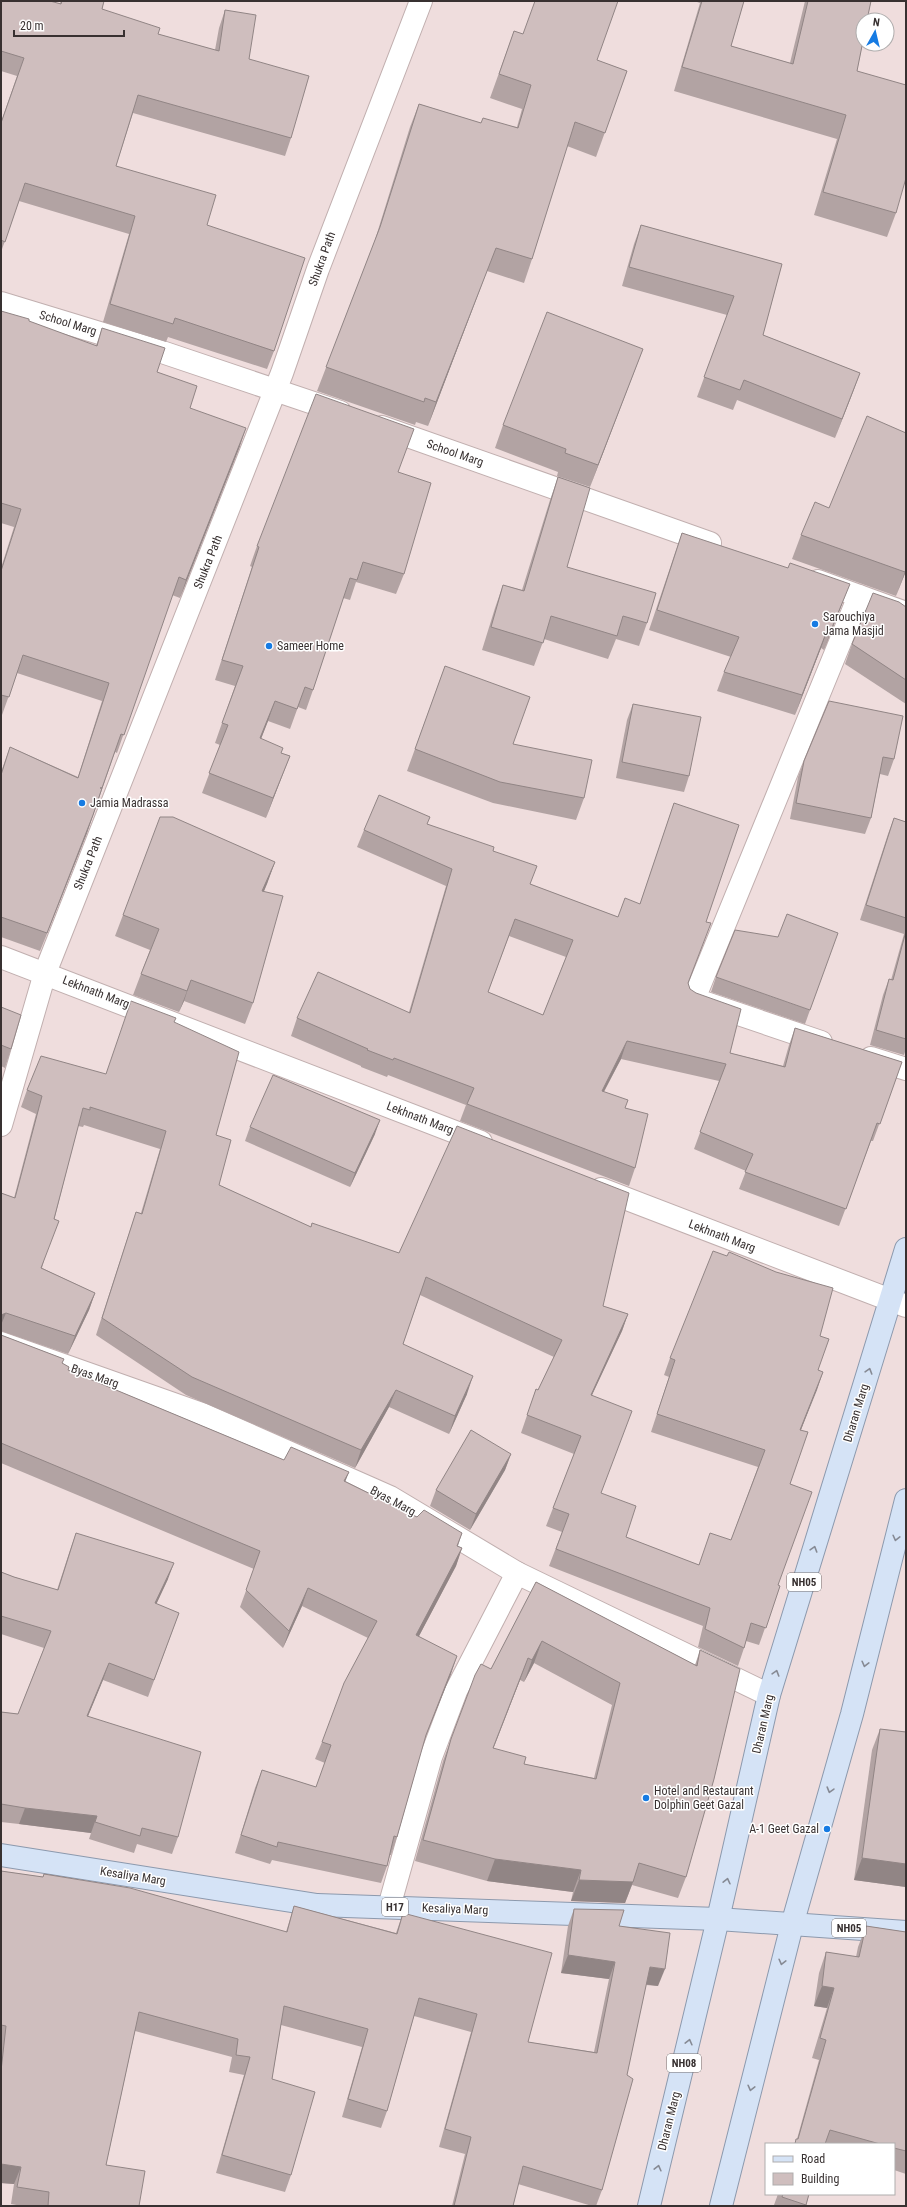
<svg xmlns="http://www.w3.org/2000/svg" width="907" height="2207" font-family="'Roboto Condensed',sans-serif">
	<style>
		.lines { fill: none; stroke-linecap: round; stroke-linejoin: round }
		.minor-casing { stroke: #c1afaf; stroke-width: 24 }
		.major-casing { stroke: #8c99ad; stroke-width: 24 }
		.minor { stroke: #fff; stroke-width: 22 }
		.major { stroke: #d5e3f6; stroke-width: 22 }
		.wall { fill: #b2a3a3; fill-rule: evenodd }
		.shaded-wall { fill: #918585 }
		.building { fill: #cfbebe; stroke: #918585; fill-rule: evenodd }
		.oneway { stroke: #868a94 }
		.poi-dot { fill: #167be3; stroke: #fff; stroke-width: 1.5 }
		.labels { text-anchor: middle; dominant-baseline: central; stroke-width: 3; stroke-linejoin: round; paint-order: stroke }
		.shield { fill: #fff; stroke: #746f6f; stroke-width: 1 }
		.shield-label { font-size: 11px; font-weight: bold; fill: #383131 }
		.street-label { font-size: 12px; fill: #383131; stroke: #fff }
		.poi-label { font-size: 12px; fill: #383131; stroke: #fff; text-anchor: start }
	</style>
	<rect width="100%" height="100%" fill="#efdddd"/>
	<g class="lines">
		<g class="minor-casing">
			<g id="minor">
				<polyline points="1,303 162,352 340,412"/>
				<polyline points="382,427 710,543"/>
				<polyline points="818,581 906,613"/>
				<polyline points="1,957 481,1142"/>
				<polyline points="821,1042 694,999 859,596"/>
				<polyline points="871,1058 906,1069"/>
				<polyline points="1,1125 45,973 282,373 318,269 421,1"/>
				<polyline points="601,1189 906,1306"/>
				<polyline points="1,1343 202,1414 390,1497 517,1573 769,1695"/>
				<polyline points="389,1907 431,1757 456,1691 517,1573"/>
			</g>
		</g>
		<g class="major-casing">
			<g id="major">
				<polyline points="1,1855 317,1905 718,1919 906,1932"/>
				<polyline points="649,2206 718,1919 769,1695 906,1249"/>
				<polyline points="721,2206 792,1925 852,1714 906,1500"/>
			</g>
		</g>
		<use href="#minor" class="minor"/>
		<use href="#major" class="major"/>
	</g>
	<g class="wall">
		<polygon points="1,1 60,3 61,1 104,1 102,9 158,34 215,50 219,28 225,10 249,59 291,138 285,156 133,113 116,166 207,225 274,351 267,369 168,337 166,342 103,322 129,234 19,201 1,252 1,122 17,76 1,71"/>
		<polygon points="694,1 744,1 731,46 790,63 805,1 871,1 857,71 896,213 887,237 814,215 837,139 674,91 700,3"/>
		<polygon points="514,31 627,71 596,157 567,146 532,259 524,283 487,271 428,426 416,422 415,425 317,391 374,243 410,127 419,104 481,123 517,127 522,109 490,98"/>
		<polygon points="641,225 782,264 763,335 860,373 835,438 737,400 733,410 697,397 727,315 622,286 634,244"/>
		<polygon points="1,311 96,346 102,328 157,372 190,408 240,446 180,598 172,595 117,753 115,752 87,833 40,951 1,937 1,772 10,747 78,777 102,701 17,673 2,715 1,715 1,568 14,527 1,523"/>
		<polygon points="643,349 590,487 557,476 558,472 495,448 503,425"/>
		<polygon points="906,433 906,571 896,596 792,559 801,535"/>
		<polygon points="398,472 404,574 396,594 356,582 350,600 343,598 313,690 306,710 298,707 290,729 268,721 261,739 281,753 290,756 266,818 202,793 220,745 215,743 235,686 215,680 252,567 250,566 257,546"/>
		<polygon points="558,477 567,567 647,623 639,646 616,639 608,659 544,639 534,666 482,650 495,608 503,585 522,590 550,500"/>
		<polygon points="682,533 842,604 824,650 821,648 795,715 717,691 724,672 731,657 649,630 675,553"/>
		<polygon points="906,607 906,704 845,664 852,644"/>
		<polygon points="445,666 513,744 584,798 576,820 493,803 407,771"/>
		<polygon points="829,701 894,759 888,776 880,774 871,818 865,834 790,819 798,777 804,761"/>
		<polygon points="633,704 689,776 684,792 616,778 627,720"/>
		<path d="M674 803 706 922 688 984 690 989 730 1053 783 1066 789 1045 795 1028 902 1062 873 1141H871L839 1226 739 1189 746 1171 694 1149 719 1081 621 1059 604 1092 625 1108 635 1168 629 1186 460 1121 466 1105 388 1075 387 1077 361 1067V1066L291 1036 297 1018 409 1012 446 886 357 847 364 830 427 824 493 851 530 884 618 917 640 904ZM509 936 566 957 543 1015 488 992Z"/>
		<polygon points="894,818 906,822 906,1052 905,1052 904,1055 870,1045 883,995 889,979 891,980 904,934 860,920 888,834"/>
		<polygon points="275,862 264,891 253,1003 245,1024 184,1001 179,1012 133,995 150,950 115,936 123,915"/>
		<polygon points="716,977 810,1010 805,1024 711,992"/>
		<polygon points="1,1007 11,1049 5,1068 1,1066"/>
		<polygon points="174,1022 216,1135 219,1185 311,1227 399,1253 603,1306 628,1314 622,1331 592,1395 601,1493 626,1537 698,1565 731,1540 758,1467 651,1432 669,1377 664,1375 670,1358 820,1336 818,1370 823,1372 801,1430 790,1484 778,1585 780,1586 759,1645 746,1641 744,1648 738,1666 698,1647 703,1626 549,1566 562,1532 546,1526 574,1454 521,1433 536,1389 538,1390 554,1357 420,1295 403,1344 467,1394 449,1434 389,1407 355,1468 186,1395 96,1335 130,1230 136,1212 141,1213 160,1149 84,1125 83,1127 78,1126 42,1268 95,1293 89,1310 68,1354 1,1331 1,1193 14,1198 36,1114 21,1107 27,1090 106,1074"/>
		<polygon points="250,1127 375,1134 350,1187 245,1141"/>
		<polygon points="1,1335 64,1359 62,1363 69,1367 68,1370 284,1460 349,1472 345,1481 417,1517 462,1533 458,1546 462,1548 456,1566 419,1636 451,1674 424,1740 397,1837 391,1855 390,1855 387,1866 381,1883 272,1860 270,1864 235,1853 255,1788 262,1770 316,1787 325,1763 315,1759 322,1742 368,1638 302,1606 283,1648 240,1607 254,1569 1,1463"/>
		<polygon points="511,1454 505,1470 470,1530 430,1506 436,1490"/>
		<polygon points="76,1533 168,1579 156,1604 179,1613 148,1697 103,1680 88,1716 178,1837 172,1854 137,1844 134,1853 89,1839 91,1833 19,1824 1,1822 1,1712 18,1714 44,1648 1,1634 1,1572 14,1577 57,1590 70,1550"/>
		<path d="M536 1582 695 1665 700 1650 686 1877 678 1898 632 1885 625 1903 571 1901 573 1892 487 1881 415 1861 443 1761 451 1739 491 1669ZM534 1663 612 1705 594 1778 524 1764 493 1748 520 1680 524 1682Z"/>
		<polygon points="880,1729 906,1732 906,1887 854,1880 872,1750"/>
		<polygon points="1,1871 43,1877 44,1874 286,1932 294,1906 396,1933 403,1913 528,2042 594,2052 609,1979 561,1973 568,1926 574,1909 619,1926 658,1986 646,1985 602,2190 596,2206 592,2206 518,2184 513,2206 452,2206 465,2154 439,2147 471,2032 414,2016 387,2111 381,2128 342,2117 362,2047 281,2025 272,2079 291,2175 285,2192 216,2173 244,2075 229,2072 232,2057 135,2031 106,2165 139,2206 22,2206 11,2204 14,2184 1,2183"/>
		<polygon points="866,1926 906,1932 906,2174 894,2170 894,2144 794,2144 797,2139 819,2060 812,2058 827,2008 814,2006 819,1973 826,1952 856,1957 858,1947"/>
		<polygon points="778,2194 809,2194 806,2206 777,2206 774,2205"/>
	</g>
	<g class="shaded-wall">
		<polygon points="496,248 487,271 428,426 436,402"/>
		<polygon points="643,349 634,372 590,487 598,465"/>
		<polygon points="860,373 853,392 835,438 842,419"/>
		<polygon points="246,428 240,446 180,598 186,580"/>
		<polygon points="906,569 906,571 896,596"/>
		<polygon points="850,584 842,604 824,650 831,630"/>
		<polygon points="828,628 821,648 795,715 802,695"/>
		<polygon points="275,701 268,721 253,759 260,738"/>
		<polygon points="290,756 282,776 266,818 273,798"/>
		<polygon points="93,815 87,833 40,951 47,933"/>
		<polygon points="275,862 267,884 255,912 262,891"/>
		<polygon points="191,980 184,1001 179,1012 187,991"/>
		<polygon points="627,1041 621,1059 595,1108 602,1091"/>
		<polygon points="380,1120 375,1134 350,1187 355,1173"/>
		<polygon points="95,1293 89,1310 68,1354 75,1336"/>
		<polygon points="6,1313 1,1325 1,1315"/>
		<polygon points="628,1314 622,1331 584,1412 591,1395"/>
		<polygon points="823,1372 817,1390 794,1447 800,1430"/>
		<polygon points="473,1376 467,1394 449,1434 455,1416"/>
		<polygon points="396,1390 389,1407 355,1468 361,1450"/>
		<polygon points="511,1454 505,1470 470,1530 476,1514"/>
		<polygon points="349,1472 342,1490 344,1481"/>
		<polygon points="462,1548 456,1566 410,1653 416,1635"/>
		<polygon points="174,1563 168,1579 149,1620 155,1603"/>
		<polygon points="308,1588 302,1606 283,1648 289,1631"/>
		<polygon points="542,1641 534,1663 524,1682 532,1660"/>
		<polygon points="457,1656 451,1674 419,1753 426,1735"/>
		<polygon points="528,1658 520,1680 485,1770 493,1748"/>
		<polygon points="109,1663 103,1680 81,1733 87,1716"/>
		<polygon points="25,1808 97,1816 91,1833 19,1824"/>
		<polygon points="862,1858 906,1864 906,1887 854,1880"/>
		<polygon points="495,1859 581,1870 573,1892 487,1881"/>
		<polygon points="579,1880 633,1882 625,1903 571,1901"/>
		<polygon points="568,1955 615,1962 609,1979 561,1973"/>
		<polygon points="650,1967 665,1969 658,1986 643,1984"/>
		<polygon points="822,1986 834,1988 827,2008 814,2006"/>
		<polygon points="1,2164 21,2167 14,2184 1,2183"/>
	</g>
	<g class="building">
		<polygon points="1,1 50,1 61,4 62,1 104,1 102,9 160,28 158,34 219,51 225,10 256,15 249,59 309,76 291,138 138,95 116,166 216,195 207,225 305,258 274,351 175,318 173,324 110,304 135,216 25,183 5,242 1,240 1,123 24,58 1,51"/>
		<polygon points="535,1 618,1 597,60 627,71 605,133 575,122 532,259 496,248 436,402 425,398 424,402 326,367 380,227 419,104 481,123 483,118 518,128 531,85 499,74 514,31 523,34"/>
		<polygon points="702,1 744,1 731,46 793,64 808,1 871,1 867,20 863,20 863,41 857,71 906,85 906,178 896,213 823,192 846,115 682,67"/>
		<polygon points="641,225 782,264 763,335 860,373 842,419 744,380 740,390 704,377 734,296 629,267"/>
		<polygon points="1,311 29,319 29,321 97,346 102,328 165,348 157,372 197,386 190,408 246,428 186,580 179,577 124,735 121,734 102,788 100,788 102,788 93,815 47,933 1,917 1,775 10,747 78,778 109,683 23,655 9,697 1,695 1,571 21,509 1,503"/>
		<polygon points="547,312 643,349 598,465 565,453 566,449 503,425"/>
		<polygon points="316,394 414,429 398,472 431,483 404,574 363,562 357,580 350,578 313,690 305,687 297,709 275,701 260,738 283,748 281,753 290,756 273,798 209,773 228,725 222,723 243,666 222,660 259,547 257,546"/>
		<polygon points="867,416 906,433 906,569 905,572 801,535 815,502 829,508"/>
		<polygon points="558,477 590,488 567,567 656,593 647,623 623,616 617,636 551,616 543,643 491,627 503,585 524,591"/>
		<polygon points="682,533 788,568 790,563 850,584 831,630 828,628 802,695 724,672 739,637 657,610"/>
		<polygon points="873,593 899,602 906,607 906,680 852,644"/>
		<polygon points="445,666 530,697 513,744 592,760 584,798 500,782 415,749"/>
		<polygon points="829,701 903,716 894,759 883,757 871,818 796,803 804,761"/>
		<polygon points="633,704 701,717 689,776 622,762"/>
		<path d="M379 795 430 817 427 824 494 847 493 851 537 866 530 884 618 917 625 898 640 904 674 803 739 825 706 922 711 923 688 983 690 989 696 993 741 1009 730 1053 785 1067 795 1028 902 1062 880 1124 877 1123 846 1209 745 1172 753 1154 700 1132 726 1064 627 1041 602 1091 628 1100 625 1108 648 1114 635 1168 467 1104 474 1088 394 1058 393 1060 367 1050 368 1049 297 1018 318 972 410 1013 452 869 364 830ZM515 919 573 940 543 1015 488 992Z"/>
		<polygon points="160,817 173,817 275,862 262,891 283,896 253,1003 191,980 187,991 141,974 159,929 123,915"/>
		<polygon points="894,818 906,822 906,918 866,905"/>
		<polygon points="787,914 838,933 810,1010 716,977 735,930 778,937"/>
		<polygon points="906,931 906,1039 876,1030 889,979 893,980"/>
		<polygon points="131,1001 176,1018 174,1022 239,1052 216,1135 231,1140 219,1185 311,1227 312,1223 399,1253 457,1126 629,1193 603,1306 628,1314 591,1395 632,1411 601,1493 636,1506 626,1537 699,1565 710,1533 731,1540 765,1450 657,1414 675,1360 670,1358 713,1251 727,1256 729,1252 776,1272 833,1288 820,1336 829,1339 818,1370 823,1372 800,1430 808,1432 790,1484 812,1492 778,1585 780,1586 766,1628 751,1623 744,1648 705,1629 710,1608 556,1549 569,1514 553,1508 581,1436 527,1415 536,1389 538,1390 562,1340 426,1277 403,1344 473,1376 455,1416 396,1390 361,1450 192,1377 102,1318 136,1212 142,1214 166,1131 90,1107 90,1110 83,1108 54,1219 59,1221 41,1268 95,1293 75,1336 6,1313 1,1315 1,1193 15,1198 42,1096 27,1090 41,1056 106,1074"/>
		<polygon points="1,1007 21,1015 11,1049 1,1045"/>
		<polygon points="273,1075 380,1120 355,1173 250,1127"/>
		<polygon points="1,1335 64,1359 62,1363 69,1367 68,1370 284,1460 291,1447 349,1472 344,1481 417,1517 424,1510 462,1533 457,1546 462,1548 416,1635 457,1656 426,1735 397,1837 394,1836 387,1866 278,1842 277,1847 241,1835 262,1770 316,1787 331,1745 322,1742 344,1683 377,1621 308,1588 289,1631 246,1590 260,1551 1,1443"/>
		<polygon points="471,1430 511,1454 476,1514 436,1490"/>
		<polygon points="76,1533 174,1563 155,1603 179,1613 154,1680 109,1663 87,1716 201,1752 178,1837 142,1828 140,1836 95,1822 97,1816 25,1808 1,1804 1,1712 18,1714 51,1631 1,1616 1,1572 14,1577 58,1590"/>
		<path d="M536 1582 697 1666 700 1650 740 1669 714 1779 686 1877 639 1863 633 1882 579 1880 581 1870 495 1859 423 1840 451 1739 475 1675 481 1664 491 1669ZM542 1641 620 1683 596 1779 524 1764 526 1757 493 1748 528 1658 532 1660Z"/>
		<polygon points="880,1729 906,1732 906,1864 862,1858"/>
		<polygon points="1,1871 43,1877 44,1874 130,1888 287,1932 294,1906 397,1934 403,1913 552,1953 528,2042 597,2053 615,1962 568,1955 574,1909 624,1910 619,1926 670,1933 665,1969 650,1967 627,2075 633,2079 602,2190 523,2166 513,2206 454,2206 471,2137 445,2129 477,2014 419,1998 387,2111 348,2099 368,2029 284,2006 272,2079 315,2092 291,2175 222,2155 250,2057 236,2055 238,2039 139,2012 106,2165 145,2171 139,2206 48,2206 49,2192 17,2187 21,2167 1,2164 1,2071 6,2026 1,2025"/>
		<polygon points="866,1926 906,1932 906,2151 894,2148 894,2144 880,2144 830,2130 825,2144 795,2144 796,2139 798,2139 826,2040 820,2038 834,1988 822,1986 826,1952 859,1957"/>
		<polygon points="783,2194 809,2194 806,2205 782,2197"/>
	</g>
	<defs><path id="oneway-chevron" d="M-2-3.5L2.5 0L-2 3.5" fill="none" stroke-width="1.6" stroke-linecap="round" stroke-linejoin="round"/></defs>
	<g class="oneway">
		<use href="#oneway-chevron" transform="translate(869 1371) rotate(-73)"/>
		<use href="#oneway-chevron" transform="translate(896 1538) rotate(104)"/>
		<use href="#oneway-chevron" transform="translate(814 1549) rotate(-73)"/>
		<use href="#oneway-chevron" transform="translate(865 1664) rotate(104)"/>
		<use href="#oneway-chevron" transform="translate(776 1673) rotate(-73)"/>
		<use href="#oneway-chevron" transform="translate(830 1790) rotate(106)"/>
		<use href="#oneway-chevron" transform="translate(727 1881) rotate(-77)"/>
		<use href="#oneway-chevron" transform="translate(782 1962) rotate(104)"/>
		<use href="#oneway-chevron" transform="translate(689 2042) rotate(-76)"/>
		<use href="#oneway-chevron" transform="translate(751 2088) rotate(104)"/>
		<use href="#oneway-chevron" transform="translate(658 2168) rotate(-76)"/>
	</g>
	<g class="poi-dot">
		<circle cx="815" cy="624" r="4"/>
		<circle cx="269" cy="646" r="4"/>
		<circle cx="82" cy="803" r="4"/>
		<circle cx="646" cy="1798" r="4"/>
		<circle cx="827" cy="1829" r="4"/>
	</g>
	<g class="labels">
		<g class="shield">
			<rect x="787" y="1573" width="34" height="18" rx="3"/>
			<rect x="382" y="1898" width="26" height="18" rx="3"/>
			<rect x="832" y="1919" width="34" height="18" rx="3"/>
			<rect x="667" y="2054" width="34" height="18" rx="3"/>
		</g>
		<g class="shield-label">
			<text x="804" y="1582">NH05</text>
			<text x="395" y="1907">H17</text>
			<text x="849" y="1928">NH05</text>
			<text x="684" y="2063">NH08</text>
		</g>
		<g class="street-label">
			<text transform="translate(322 259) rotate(-70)">Shukra Path</text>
			<text transform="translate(68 323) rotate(17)">School Marg</text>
			<text transform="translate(455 453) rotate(19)">School Marg</text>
			<text transform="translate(208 562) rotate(-68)">Shukra Path</text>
			<text transform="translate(88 863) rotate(-68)">Shukra Path</text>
			<text transform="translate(96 992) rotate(21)">Lekhnath Marg</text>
			<text transform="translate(420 1118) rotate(21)">Lekhnath Marg</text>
			<text transform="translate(722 1236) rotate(21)">Lekhnath Marg</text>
			<text transform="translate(95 1376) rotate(19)">Byas Marg</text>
			<text transform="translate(856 1413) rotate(-73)">Dharan Marg</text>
			<text transform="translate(393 1501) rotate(28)">Byas Marg</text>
			<text transform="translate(763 1724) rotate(-77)">Dharan Marg</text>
			<text transform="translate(133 1876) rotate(9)">Kesaliya Marg</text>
			<text transform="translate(455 1909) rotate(2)">Kesaliya Marg</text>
			<text transform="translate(669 2121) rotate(-76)">Dharan Marg</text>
		</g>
		<g class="poi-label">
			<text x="823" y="617">Sarouchiya<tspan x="823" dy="14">Jama Masjid</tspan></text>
			<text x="277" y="646">Sameer Home</text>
			<text x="90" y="803">Jamia Madrassa</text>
			<text x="654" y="1791">Hotel and Restaurant<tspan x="654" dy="14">Dolphin Geet Gazal</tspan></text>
			<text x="819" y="1829" text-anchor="end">A-1 Geet Gazal</text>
		</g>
	</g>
	<rect width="907" height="2207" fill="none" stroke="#383131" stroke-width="4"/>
	<rect x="765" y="2143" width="130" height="52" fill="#ffffff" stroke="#afadad"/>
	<rect x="773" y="2156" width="20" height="6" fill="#d5e3f6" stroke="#afadad"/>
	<text x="801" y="2163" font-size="12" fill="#383131">Road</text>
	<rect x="773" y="2173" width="20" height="12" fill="#cfbebe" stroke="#afadad"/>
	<text x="801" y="2183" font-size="12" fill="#383131">Building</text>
	<g transform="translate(875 32) rotate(8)"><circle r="19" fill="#ffffff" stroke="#afadad"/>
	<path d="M0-3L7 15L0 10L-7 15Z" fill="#167be3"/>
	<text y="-6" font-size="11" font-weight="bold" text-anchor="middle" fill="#383131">N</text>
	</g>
	<path d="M14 30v6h110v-6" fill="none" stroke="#383131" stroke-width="2"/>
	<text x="20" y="30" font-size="12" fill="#383131" stroke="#ffffff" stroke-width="3" paint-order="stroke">20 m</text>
</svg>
